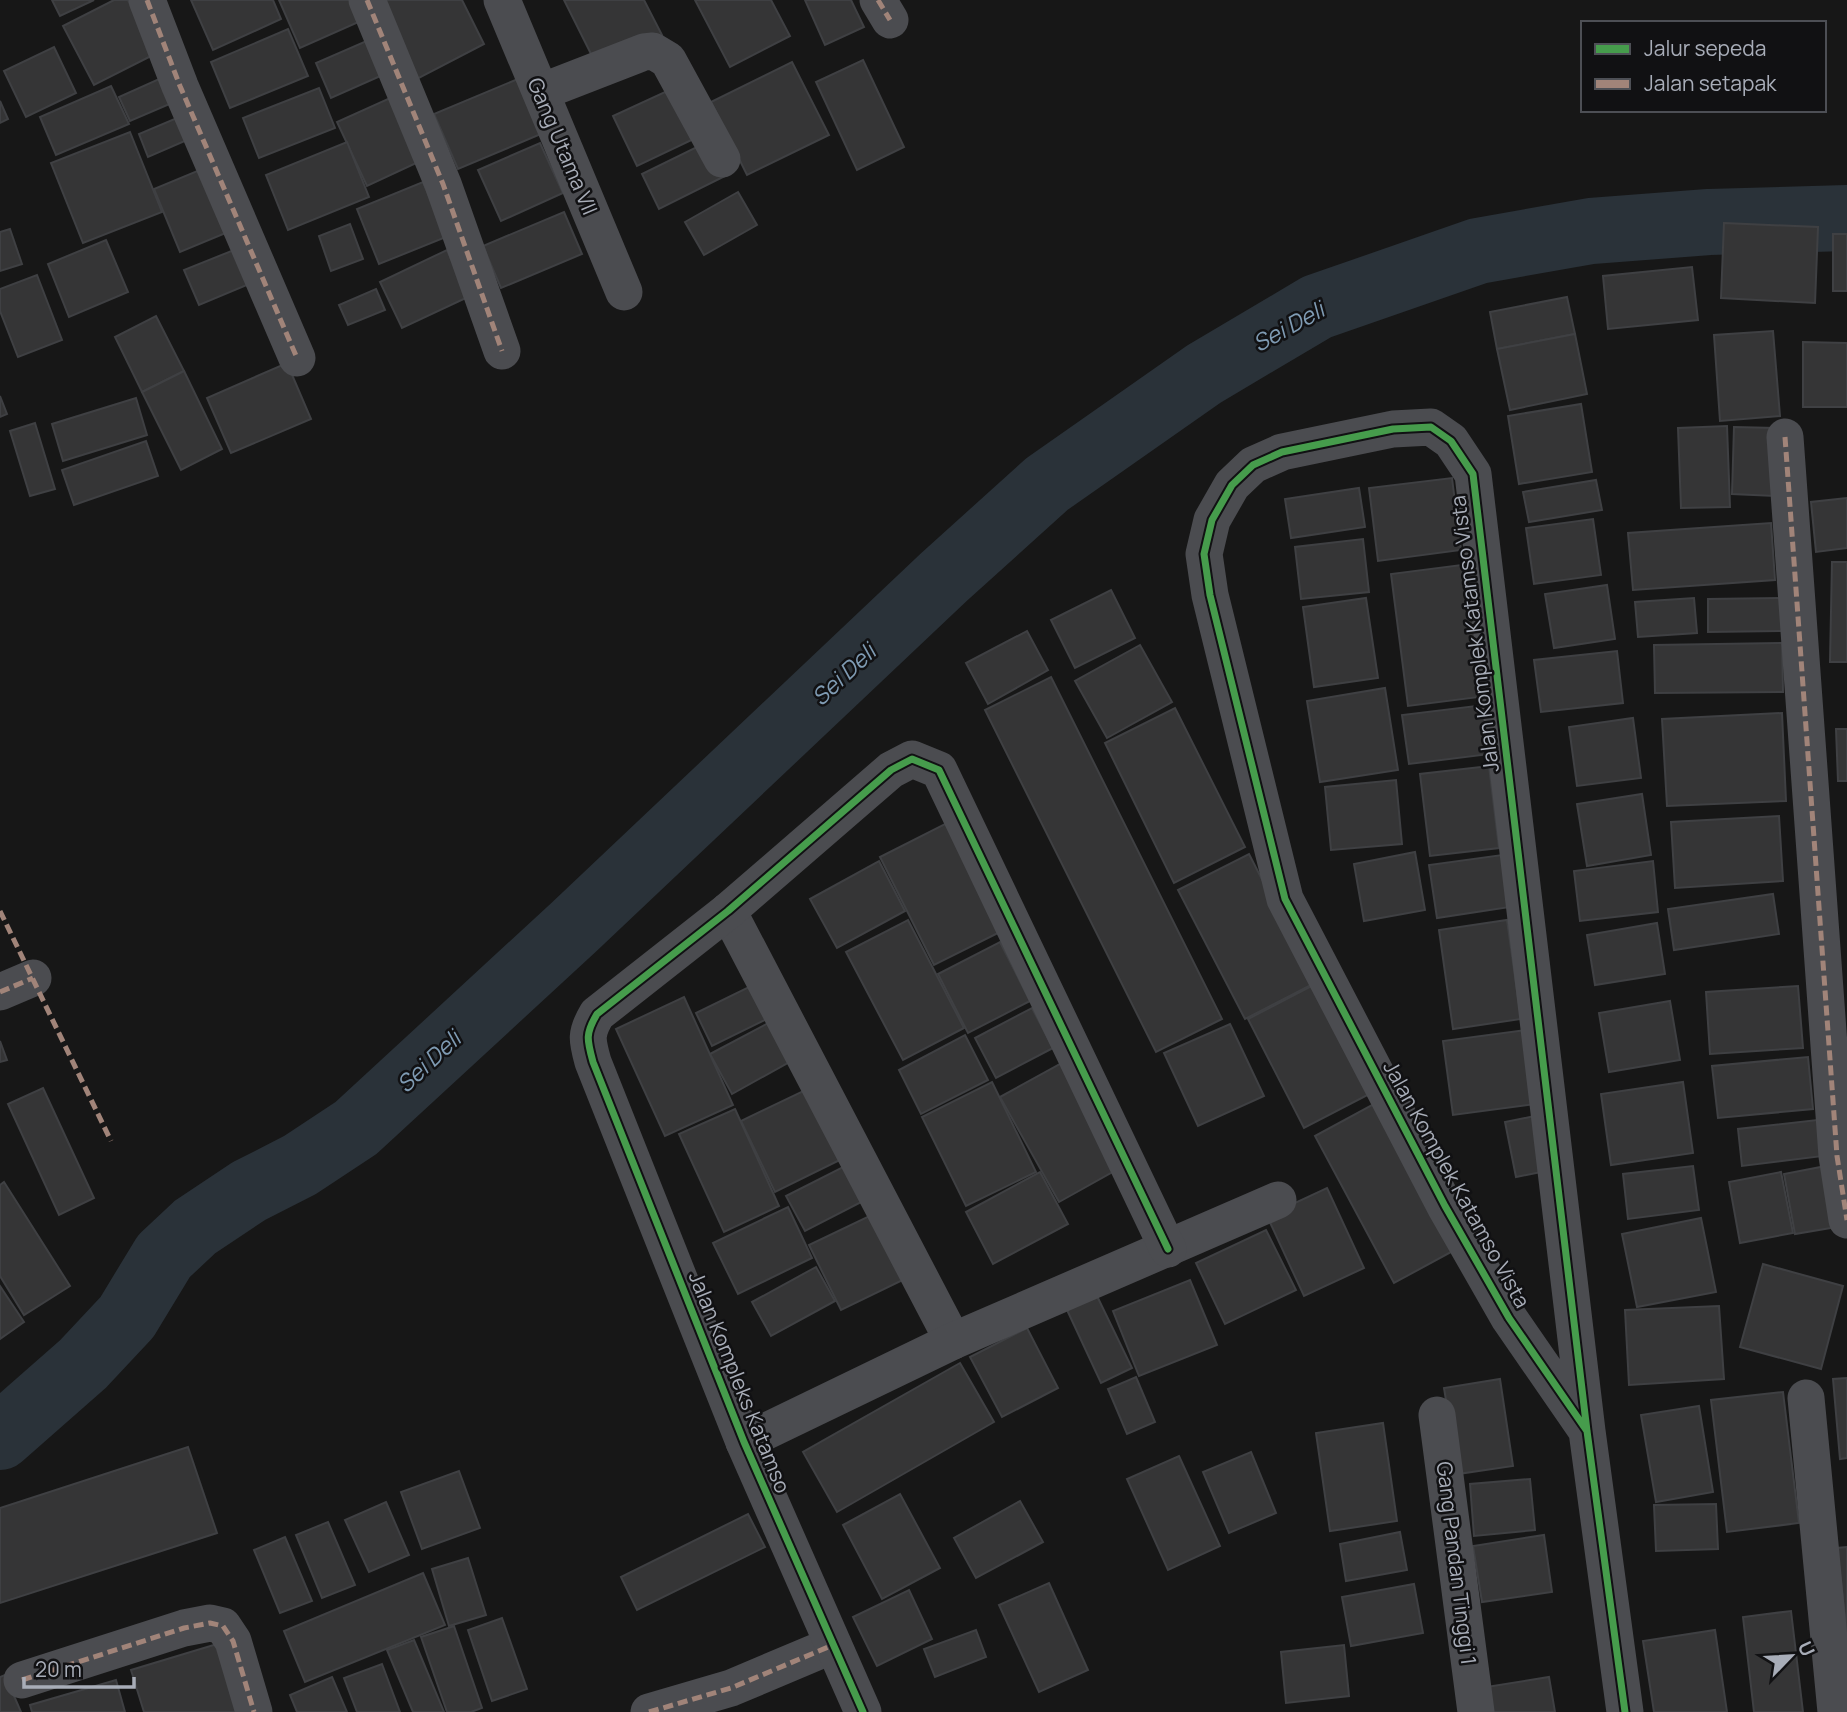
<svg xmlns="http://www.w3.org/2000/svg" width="1847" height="1712" font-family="Manrope,sans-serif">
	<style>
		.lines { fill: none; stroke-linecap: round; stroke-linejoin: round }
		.river { stroke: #2a3239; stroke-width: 66 }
		.building { fill: #353536; stroke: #3f4043; stroke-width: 2 }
		.minor { stroke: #4b4c50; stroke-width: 37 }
		.quiet { stroke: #a18479; stroke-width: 5; stroke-dasharray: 10 5; stroke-linecap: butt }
		.cycleway-casing { stroke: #111113; stroke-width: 11 }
		.cycleway { stroke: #469c4c; stroke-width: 7 }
		.labels { text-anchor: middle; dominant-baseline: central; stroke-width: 5; stroke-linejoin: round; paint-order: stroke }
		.street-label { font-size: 21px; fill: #a8adb8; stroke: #111113 }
		.water-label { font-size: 23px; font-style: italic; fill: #7f9bb3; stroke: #111113 }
	</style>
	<rect width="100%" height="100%" fill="#171717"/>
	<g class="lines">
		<polyline class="river" points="0,1437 83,1364 127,1317 164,1256 195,1227 249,1191 300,1165 356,1128 574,927 944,577 1047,484 1204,374 1317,307 1478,251 1591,231 1709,222 1847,218"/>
	</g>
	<g class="building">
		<polygon points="52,0 94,0 60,16"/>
		<polygon points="114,0 128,0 155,54 94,85 63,26"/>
		<polygon points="191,0 273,0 281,19 213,50"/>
		<polygon points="279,0 354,0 363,20 300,48"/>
		<polygon points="374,0 462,0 484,44 415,80"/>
		<polygon points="564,0 644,0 662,35 598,68"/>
		<polygon points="695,0 771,0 790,36 730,67"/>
		<polygon points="805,0 851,0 864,27 825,45"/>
		<polygon points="288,29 308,76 230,108 211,62"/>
		<polygon points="378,36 394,70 331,98 316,63"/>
		<polygon points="54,47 76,93 26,117 4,71"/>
		<polygon points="863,60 904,147 857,170 816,82"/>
		<polygon points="792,62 829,135 747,175 711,102"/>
		<polygon points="168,75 179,100 130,121 119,97"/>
		<polygon points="525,76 548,131 458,169 434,114"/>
		<polygon points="111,86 129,124 56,155 40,117"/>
		<polygon points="678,86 702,135 637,166 613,116"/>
		<polygon points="319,88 335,128 259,158 243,118"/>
		<polygon points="399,94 427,158 367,186 337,122"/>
		<polygon points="0,101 8,119 0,123"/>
		<polygon points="184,115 194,137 148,157 139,134"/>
		<polygon points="130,132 162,212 83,243 51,163"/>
		<polygon points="709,141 725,176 659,209 642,174"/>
		<polygon points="347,142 369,197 288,230 266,175"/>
		<polygon points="540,143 563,193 501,221 478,170"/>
		<polygon points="207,167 233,230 180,252 154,189"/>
		<polygon points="423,182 446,237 379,264 357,209"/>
		<polygon points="738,192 757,225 704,255 685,222"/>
		<polygon points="564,212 582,254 501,288 483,246"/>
		<polygon points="1724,223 1818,227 1815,303 1721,298"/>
		<polygon points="350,224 363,259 331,271 319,236"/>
		<polygon points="10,229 22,264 0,271 0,232"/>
		<rect x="1833" y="234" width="14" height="57"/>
		<polygon points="106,240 128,292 69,317 48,264"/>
		<polygon points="239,248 254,282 199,305 184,270"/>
		<polygon points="447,250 468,297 402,328 380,282"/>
		<polygon points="1692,267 1698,320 1608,329 1603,276"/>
		<polygon points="37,275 62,340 18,357 0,311 0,289"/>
		<polygon points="376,289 385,310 348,325 339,305"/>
		<polygon points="1567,297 1575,334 1497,349 1490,312"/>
		<polygon points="156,316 184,371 142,392 115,337"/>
		<polygon points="1773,331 1780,416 1720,421 1714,335"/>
		<polygon points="1575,334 1587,394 1510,410 1497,349"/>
		<polygon points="1803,342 1847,343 1847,407 1803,407"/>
		<polygon points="287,363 311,419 231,453 207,398"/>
		<polygon points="184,371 222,449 181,470 142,392"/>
		<polygon points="0,396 7,414 0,417"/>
		<polygon points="136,398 147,435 63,461 52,424"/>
		<polygon points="1581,404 1592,472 1519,484 1508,416"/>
		<polygon points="35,423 55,489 30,496 10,431"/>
		<polygon points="1727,426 1730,507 1681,508 1678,428"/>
		<polygon points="1734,427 1776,428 1775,496 1732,494"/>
		<polygon points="146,441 158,476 74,505 62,470"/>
		<polygon points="1452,478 1461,550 1378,561 1369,488"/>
		<polygon points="1596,480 1602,510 1529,522 1523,492"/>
		<polygon points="1359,488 1365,527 1291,538 1285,499"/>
		<polygon points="1847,498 1847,548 1816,552 1811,502"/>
		<polygon points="1593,519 1601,575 1534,584 1526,528"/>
		<polygon points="1771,523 1775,580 1633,590 1628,533"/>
		<polygon points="1363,539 1369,592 1301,599 1295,547"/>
		<polygon points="1832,562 1847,562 1847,662 1830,662"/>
		<polygon points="1469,564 1487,696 1408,706 1391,574"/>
		<polygon points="1607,585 1615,639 1554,648 1545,594"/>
		<polygon points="1111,590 1135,638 1075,668 1051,620"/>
		<polygon points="1366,598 1378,678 1314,687 1303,607"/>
		<polygon points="1694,598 1697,633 1638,637 1635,602"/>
		<polygon points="1783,598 1784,631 1708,632 1708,599"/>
		<polygon points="1027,631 1048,670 988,704 966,663"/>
		<polygon points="1782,643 1783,692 1655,693 1654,645"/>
		<polygon points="1140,645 1172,702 1107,738 1075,681"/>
		<polygon points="1617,651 1623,703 1541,712 1534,660"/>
		<polygon points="1051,677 1222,1019 1156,1052 985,710"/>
		<polygon points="1385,688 1398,770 1320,782 1307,701"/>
		<polygon points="1484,705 1490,754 1409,764 1402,715"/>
		<polygon points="1175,708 1245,847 1174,883 1105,743"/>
		<polygon points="1782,713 1786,801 1667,806 1662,719"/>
		<polygon points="1633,718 1641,778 1577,786 1569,727"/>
		<polygon points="1836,729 1847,729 1847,781 1838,781"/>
		<polygon points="1489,766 1499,848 1430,856 1420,774"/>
		<polygon points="1396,780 1402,844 1331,850 1325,787"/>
		<polygon points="1642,794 1651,855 1587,866 1577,804"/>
		<polygon points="1779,816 1783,881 1675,888 1671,822"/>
		<polygon points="947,823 1002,931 934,965 880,857"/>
		<polygon points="1415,852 1425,910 1364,921 1354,864"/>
		<polygon points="1249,854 1315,983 1245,1019 1178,890"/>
		<polygon points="1502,855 1510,907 1437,918 1429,865"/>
		<polygon points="879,861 905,911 837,948 810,899"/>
		<polygon points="1653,861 1658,912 1580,921 1574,871"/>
		<polygon points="1773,894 1779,934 1674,950 1668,909"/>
		<polygon points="908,920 964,1028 903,1060 846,952"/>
		<polygon points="1507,920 1521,1019 1453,1029 1439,930"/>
		<polygon points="1657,923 1665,974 1595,985 1587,935"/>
		<polygon points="1000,942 1030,1001 968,1033 938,974"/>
		<polygon points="1323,980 1379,1089 1304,1128 1248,1019"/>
		<polygon points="751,986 767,1019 712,1046 696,1013"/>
		<polygon points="1798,986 1803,1048 1710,1054 1706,992"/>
		<polygon points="684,997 733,1105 665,1136 616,1029"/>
		<polygon points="1670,1001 1680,1060 1609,1072 1599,1013"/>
		<polygon points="1032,1008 1053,1048 996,1078 975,1038"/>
		<polygon points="772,1021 793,1060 732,1094 710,1054"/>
		<polygon points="1230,1024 1264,1096 1198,1126 1164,1053"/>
		<polygon points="1526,1030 1536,1104 1453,1115 1443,1041"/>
		<polygon points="965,1035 988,1080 921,1114 899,1070"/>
		<polygon points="0,1041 7,1060 0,1062"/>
		<polygon points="1808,1057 1813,1109 1718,1118 1712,1066"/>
		<polygon points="1067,1060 1125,1165 1059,1202 1000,1097"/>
		<polygon points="992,1082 1036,1172 966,1206 922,1117"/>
		<polygon points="1683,1082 1693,1153 1611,1165 1601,1094"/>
		<polygon points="818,1084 852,1154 775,1192 741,1121"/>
		<polygon points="43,1088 94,1198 59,1215 8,1104"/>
		<polygon points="1383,1099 1462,1246 1394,1283 1315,1136"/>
		<polygon points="735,1109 779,1206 724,1232 679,1134"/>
		<polygon points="1540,1115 1551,1170 1516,1177 1505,1122"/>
		<polygon points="1826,1119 1831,1155 1742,1166 1738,1129"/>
		<polygon points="851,1163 869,1198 805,1231 786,1196"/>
		<polygon points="1831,1165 1843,1226 1795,1234 1784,1174"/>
		<polygon points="1693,1166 1699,1210 1628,1219 1623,1174"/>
		<polygon points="1040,1172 1068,1224 993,1264 966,1212"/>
		<polygon points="1781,1172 1793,1233 1740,1243 1729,1182"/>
		<polygon points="4,1182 70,1286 24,1315 0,1276 0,1185"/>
		<polygon points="1327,1188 1364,1268 1304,1296 1267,1216"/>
		<polygon points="788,1207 812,1258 738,1294 713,1243"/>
		<polygon points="882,1210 913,1275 841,1310 809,1245"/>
		<polygon points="1701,1218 1716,1292 1637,1307 1622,1234"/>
		<polygon points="1266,1230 1296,1290 1225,1324 1196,1263"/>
		<polygon points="1763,1264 1843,1286 1821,1369 1740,1347"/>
		<polygon points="816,1267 835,1301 771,1336 752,1302"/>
		<polygon points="1190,1280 1217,1345 1139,1376 1113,1311"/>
		<polygon points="0,1286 24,1322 0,1339"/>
		<polygon points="1097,1296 1132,1368 1101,1383 1067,1310"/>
		<polygon points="1719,1306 1724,1379 1629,1385 1625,1310"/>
		<polygon points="1027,1328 1058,1388 1002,1417 970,1357"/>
		<polygon points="960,1363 994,1422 837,1512 803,1452"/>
		<polygon points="1136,1377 1155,1422 1127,1434 1108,1389"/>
		<polygon points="1847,1378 1847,1458 1840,1459 1833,1379"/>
		<polygon points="1500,1379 1513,1466 1458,1474 1444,1388"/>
		<polygon points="1783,1392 1799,1523 1727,1532 1711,1400"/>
		<polygon points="1699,1406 1713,1492 1656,1502 1641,1415"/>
		<polygon points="1383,1423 1397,1521 1330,1531 1316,1433"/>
		<polygon points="188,1447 217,1533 0,1603 0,1508"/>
		<polygon points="1251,1452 1276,1513 1229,1533 1203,1472"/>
		<polygon points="1179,1456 1220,1546 1168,1570 1127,1479"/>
		<polygon points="459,1471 480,1528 422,1549 401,1492"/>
		<polygon points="1530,1479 1535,1530 1474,1536 1470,1484"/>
		<polygon points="900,1494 940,1568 882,1599 843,1525"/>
		<polygon points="1020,1501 1043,1542 976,1578 954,1538"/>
		<polygon points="386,1502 409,1555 369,1572 345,1520"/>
		<polygon points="1716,1504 1718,1549 1656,1551 1654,1505"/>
		<polygon points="748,1514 765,1547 637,1610 621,1577"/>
		<polygon points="328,1522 355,1585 322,1598 296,1535"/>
		<polygon points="1400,1532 1407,1570 1346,1581 1340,1544"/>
		<polygon points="1544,1535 1552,1592 1482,1602 1473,1546"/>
		<polygon points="285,1537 312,1601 280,1613 254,1550"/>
		<polygon points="1847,1547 1847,1633 1837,1548"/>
		<polygon points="468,1558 486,1615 449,1626 432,1569"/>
		<polygon points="423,1573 445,1625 305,1682 284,1631"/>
		<polygon points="1049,1583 1088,1670 1039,1692 999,1605"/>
		<polygon points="1414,1584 1423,1633 1351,1646 1342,1597"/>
		<polygon points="909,1590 932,1639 877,1666 853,1617"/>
		<polygon points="1791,1611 1803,1712 1754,1712 1743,1617"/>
		<polygon points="502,1618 527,1689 492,1701 468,1630"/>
		<polygon points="454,1626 482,1708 471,1712 447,1712 421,1637"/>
		<polygon points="976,1630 986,1657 935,1677 924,1649"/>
		<polygon points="1715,1630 1727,1712 1654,1712 1643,1641"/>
		<polygon points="414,1640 444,1712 413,1712 387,1650"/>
		<polygon points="217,1644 238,1712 144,1712 131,1670"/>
		<polygon points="1344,1645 1349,1696 1286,1703 1281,1652"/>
		<polygon points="382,1664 400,1712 357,1712 344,1678"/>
		<polygon points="5,1675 21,1712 0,1712 0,1677"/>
		<polygon points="332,1677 347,1712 297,1712 290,1695"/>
		<polygon points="1549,1677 1555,1712 1484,1712 1480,1688"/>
		<polygon points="116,1680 125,1712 32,1712 30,1705"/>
	</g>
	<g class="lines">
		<g class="minor">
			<polyline points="147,0 180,86 297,358"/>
			<polyline points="367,0 443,184 502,351"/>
			<polyline points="502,0 624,292"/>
			<polyline points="878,0 890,20"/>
			<polyline points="541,92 644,52 653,51 668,60 722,159"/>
			<polyline points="1785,437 1837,1156 1847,1220"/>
			<polyline points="728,911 953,1341"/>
			<polyline points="0,992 33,978"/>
			<polyline points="1806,1398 1836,1712"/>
			<polyline points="1437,1415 1476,1712"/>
			<polyline points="1587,1431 1509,1318 1445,1206 1285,899 1210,595 1204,554 1212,520 1232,485 1253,465 1282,452 1393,429 1431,427 1451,441 1473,474 1587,1431 1625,1712"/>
			<polyline points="744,1442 953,1341 1278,1200"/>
			<polyline points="22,1680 184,1628 210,1623 223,1626 233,1641 254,1712"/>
			<polyline points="649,1712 731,1688 833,1645"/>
			<path d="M863 1712 744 1442 593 1062C587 1040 585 1034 597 1014L728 911 891 770 912 759 939 770 1168 1249"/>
		</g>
		<g class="quiet">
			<polyline points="147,0 180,86 297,358"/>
			<polyline points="367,0 443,184 502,351"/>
			<polyline points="878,0 890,20"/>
			<polyline points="1785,437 1837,1156 1847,1220"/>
			<polyline points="0,911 111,1141"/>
			<polyline points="0,992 33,978"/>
			<polyline points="22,1680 184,1628 210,1623 223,1626 233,1641 254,1712"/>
			<polyline points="649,1712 731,1688 833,1645"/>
		</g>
		<g class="cycleway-casing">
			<g id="cycleway">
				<polyline points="1587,1431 1509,1318 1445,1206 1285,899 1210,595 1204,554 1212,520 1232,485 1253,465 1282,452 1393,429 1431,427 1451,441 1473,474 1587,1431 1625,1712"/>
				<path d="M863 1712 744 1442 593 1062C587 1040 585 1034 597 1014L728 911 891 770 912 759 939 770 1168 1249"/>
			</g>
		</g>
		<use href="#cycleway" class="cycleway"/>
	</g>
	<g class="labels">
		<g class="street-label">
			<text transform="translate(563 146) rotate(67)">Gang Utama VII</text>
			<text transform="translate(1474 634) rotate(-97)">Jalan Komplek Katamso Vista</text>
			<text transform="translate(1457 1184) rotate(61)">Jalan Komplek Katamso Vista</text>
			<text transform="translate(740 1382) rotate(68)">Jalan Kompleks Katamso</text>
			<text transform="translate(1457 1563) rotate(83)">Gang Pandan Tinggi 1</text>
		</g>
		<g class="water-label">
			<text transform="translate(1288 326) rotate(-29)">Sei Deli</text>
			<text transform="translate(843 674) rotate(-43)">Sei Deli</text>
			<text transform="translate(428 1061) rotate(-43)">Sei Deli</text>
		</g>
	</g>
	<rect x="1581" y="21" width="245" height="91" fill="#111113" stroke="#4d4f55" stroke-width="2"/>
	<rect x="1595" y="44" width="35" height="10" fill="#469c4c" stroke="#4d4f55" stroke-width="2"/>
	<text x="1644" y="56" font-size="21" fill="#a8adb8">Jalur sepeda</text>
	<rect x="1595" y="79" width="35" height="10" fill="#a18479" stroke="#4d4f55" stroke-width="2"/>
	<text x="1644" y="91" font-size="21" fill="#a8adb8">Jalan setapak</text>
	<g transform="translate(1791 1656) rotate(65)" stroke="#111113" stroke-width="5" paint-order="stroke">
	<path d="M0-5L12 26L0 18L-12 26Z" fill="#a8adb8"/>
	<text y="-10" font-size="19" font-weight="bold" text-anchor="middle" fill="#a8adb8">U</text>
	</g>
	<path d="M24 1677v10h110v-10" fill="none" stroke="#a8adb8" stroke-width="3.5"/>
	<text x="35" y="1677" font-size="21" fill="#a8adb8" stroke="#111113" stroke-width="5" paint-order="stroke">20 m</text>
</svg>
